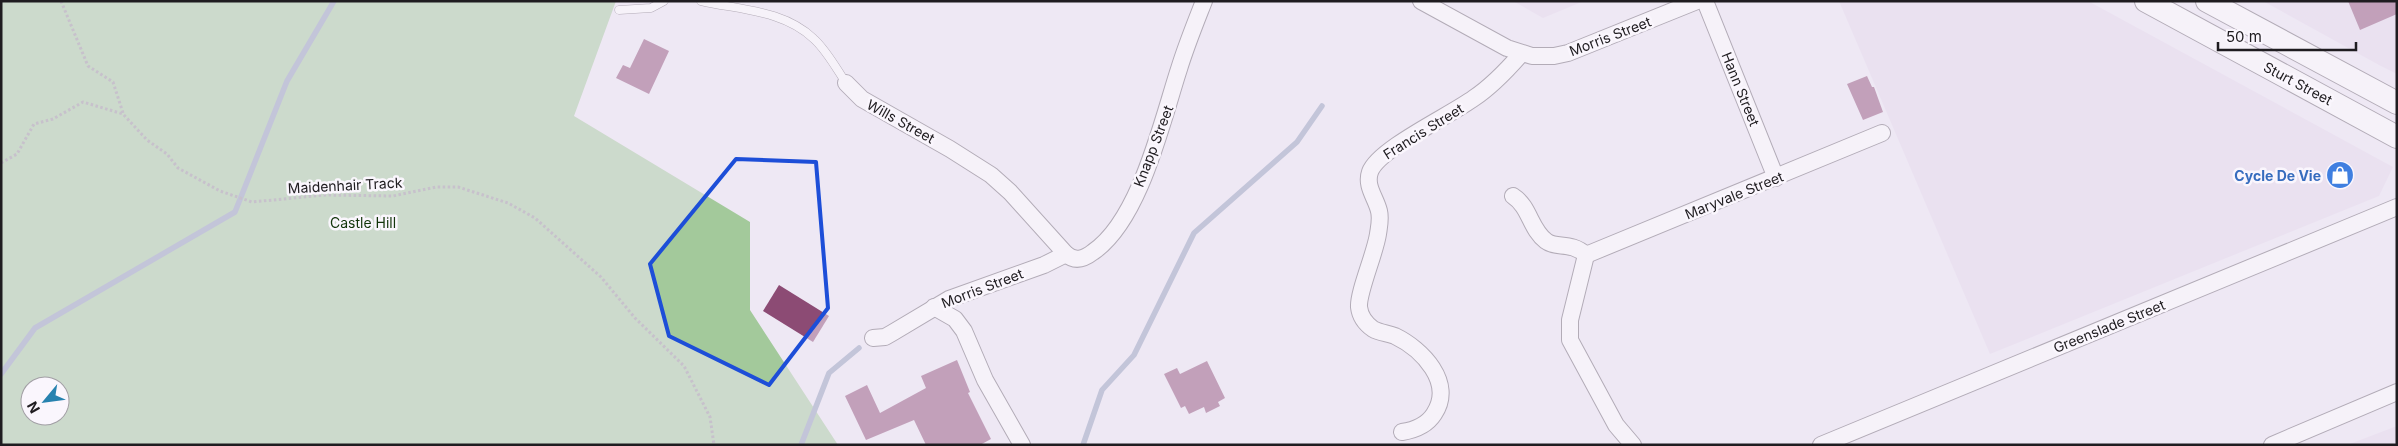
<svg xmlns="http://www.w3.org/2000/svg" width="2398" height="446" font-family="Inter,sans-serif">
	<style>
		.built { fill: #e4daec }
		.green { fill: #a3c99b; fill-rule: evenodd }
		.lines { fill: none; stroke-linecap: round; stroke-linejoin: round }
		.stream { stroke: #8e9bb9; stroke-width: 5.5 }
		.building { fill: #8c4b74 }
		.lane-casing { stroke: #6a646e; stroke-width: 9 }
		.street-casing { stroke: #6a646e; stroke-width: 18 }
		.secondary-casing { stroke: #6a646e; stroke-width: 24 }
		.path { stroke: #97929b; stroke-width: 3; stroke-dasharray: 2.5 2.5; stroke-linecap: butt }
		.lane { stroke: #fff; stroke-width: 8 }
		.street { stroke: #fff; stroke-width: 16 }
		.secondary { stroke: #fff; stroke-width: 22 }
		.marked { fill: none; stroke: #1d4ed8; stroke-width: 4; stroke-linejoin: round }
		.labels { text-anchor: middle; dominant-baseline: central; stroke-width: 5; stroke-linejoin: round; paint-order: stroke }
		.street-label { font-size: 14px; fill: #1f1c20; stroke: #faf6fd }
		.shop-label { font-size: 14px; font-weight: bold; fill: #366cbe; stroke: #faf6fd; text-anchor: end }
		.park-label { font-size: 14px; fill: #12350a; stroke: #faf6fd }
	</style>
	<rect width="100%" height="100%" fill="#eee8f4"/>
	<g class="built">
		<polygon points="1513,1 1584,1 1543,18"/>
		<polygon points="1839,1 2088,1 2393,167 2379,196 1990,354"/>
		<polygon points="2263,1 2397,1 2397,74 2379,65"/>
		<polygon points="2397,426 2397,445 2347,445"/>
	</g>
	<path class="green" d="M1 1H616L574 116 750 222V310L838 445H1ZM30 386H60V416H30Z"/>
	<g class="lines">
		<g class="stream">
			<polyline points="1,374 35,328 235,212 287,81 334,1"/>
			<polyline points="801,445 829,373 859,348"/>
			<polyline points="1083,445 1102,390 1134,355 1194,233 1297,142 1322,106"/>
		</g>
	</g>
	<g class="building">
		<polygon points="2348,1 2397,1 2397,14 2360,30"/>
		<polygon points="644,39 669,51 649,94 616,78 623,65 630,68"/>
		<polygon points="1867,76 1872,87 1874,87 1883,112 1863,120 1847,84"/>
		<polygon points="779,285 829,316 813,342 763,311"/>
		<polygon points="957,360 970,392 968,393 991,439 980,445 926,445 914,420 866,440 845,396 867,385 880,413 926,388 921,376"/>
		<polygon points="1207,361 1225,398 1218,402 1220,406 1206,413 1204,407 1189,414 1185,406 1181,408 1164,374 1177,368 1180,374"/>
	</g>
	<g class="lines">
		<g class="lane-casing">
			<g id="lane">
				<path d="M701 1C740 10 784 10 814 39 827 51 836 68 846 83"/>
				<polyline points="619,10 651,8 664,1"/>
			</g>
		</g>
		<g class="street-casing">
			<g id="street">
				<polyline points="1421,1 1507,48 1532,56 1554,56 1568,53 1697,1"/>
				<polyline points="1705,1 1776,178"/>
				<path d="M846 83 862 99 950 149 991 175 1010 192 1066 254C1075 262 1084 259 1093 252 1140 220 1162 121 1179 69 1186 46 1195 24 1204 1"/>
				<path d="M1513 196C1530 207 1530 229 1546 241 1556 249 1571 241 1586 255"/>
				<polyline points="1586,255 1882,133"/>
				<polyline points="1586,255 1570,320 1570,340 1616,425 1633,445"/>
				<polyline points="934,307 955,319 964,331 985,380 1022,445"/>
				<polyline points="873,338 885,337 892,333 949,299 1044,265 1066,254"/>
				<path d="M1402 432C1415 430 1427 425 1434 414 1455 383 1422 349 1395 336 1388 333 1380 333 1373 329 1366 324 1360 316 1359 307 1358 292 1375 254 1378 234 1379 227 1381 219 1379 211 1376 198 1365 186 1370 172 1378 149 1451 115 1474 98 1492 86 1507 70 1521 54"/>
				<polyline points="1821,445 2397,207"/>
				<polyline points="2272,445 2397,392"/>
			</g>
		</g>
		<g class="secondary-casing">
			<g id="secondary">
				<polyline points="2146,1 2397,137"/>
				<polyline points="2207,1 2397,103"/>
			</g>
		</g>
		<g class="path">
			<polyline points="61,1 88,66 113,82 123,113"/>
			<polyline points="1,163 17,154 34,124 53,119 83,102 123,114 147,140 167,154 178,168 220,191 252,202 325,195 393,196 436,187 458,187 508,203 535,218 601,277 635,318 684,366 710,417 714,445"/>
		</g>
		<use href="#lane" class="lane"/>
		<use href="#street" class="street"/>
		<use href="#secondary" class="secondary"/>
	</g>
	<path d="M0 0H2398V446H0ZM736 159 816 162 828 308 769 385 669 336 650 264Z" fill="#eee8f4" fill-opacity=".55" fill-rule="evenodd"/>
	<path class="marked" d="M736 159 816 162 828 308 769 385 669 336 650 264Z"/>
	<defs>
		<g id="shop-disc" transform="scale(1.4375)"><circle r="9.5" fill="#3f7fe0" stroke="#faf6fd"/><path d="M-5-2.5h2.3a2.7 3.5 0 0 1 5.4 0H5L5.5 6h-11ZM-1.5-2.5h3a1.5 2.3 0 0 0-3 0Z" fill="#fff"/></g>
	</defs>
	<g fill-rule="evenodd">
		<use href="#shop-disc" x="2340" y="175"/>
	</g>
	<g class="labels">
		<g class="street-label">
			<text transform="translate(1610 36) rotate(-21)">Morris Street</text>
			<text transform="translate(2298 83) rotate(28)">Sturt Street</text>
			<text transform="translate(1741 89) rotate(68)">Hann Street</text>
			<text transform="translate(901 121) rotate(29)">Wills Street</text>
			<text transform="translate(1423 131) rotate(-32)">Francis Street</text>
			<text transform="translate(1153 146) rotate(-69)">Knapp Street</text>
			<text transform="translate(345 185) rotate(-3)">Maidenhair Track</text>
			<text transform="translate(1734 195) rotate(-22)">Maryvale Street</text>
			<text transform="translate(982 288) rotate(-21)">Morris Street</text>
			<text transform="translate(2109 326) rotate(-22)">Greenslade Street</text>
		</g>
		<g class="shop-label">
			<text x="2321" y="175">Cycle De Vie</text>
		</g>
		<g class="park-label">
			<text x="363" y="222">Castle Hill</text>
		</g>
	</g>
	<rect width="2398" height="446" fill="none" stroke="#1f1c20" stroke-width="5"/>
	<g transform="translate(45 401) rotate(241)"><circle r="24" fill="#faf6fd" stroke="#a29fa5"/>
	<path d="M0-4L9 19L0 12L-9 19Z" fill="#2782af"/>
	<text y="-8" font-size="14" font-weight="bold" text-anchor="middle" fill="#1f1c20">N</text>
	</g>
	<path d="M2218 42v8h138v-8" fill="none" stroke="#1f1c20" stroke-width="2.5"/>
	<text x="2226" y="42" font-size="15" fill="#1f1c20" stroke="#faf6fd" stroke-width="4" paint-order="stroke">50 m</text>
</svg>
